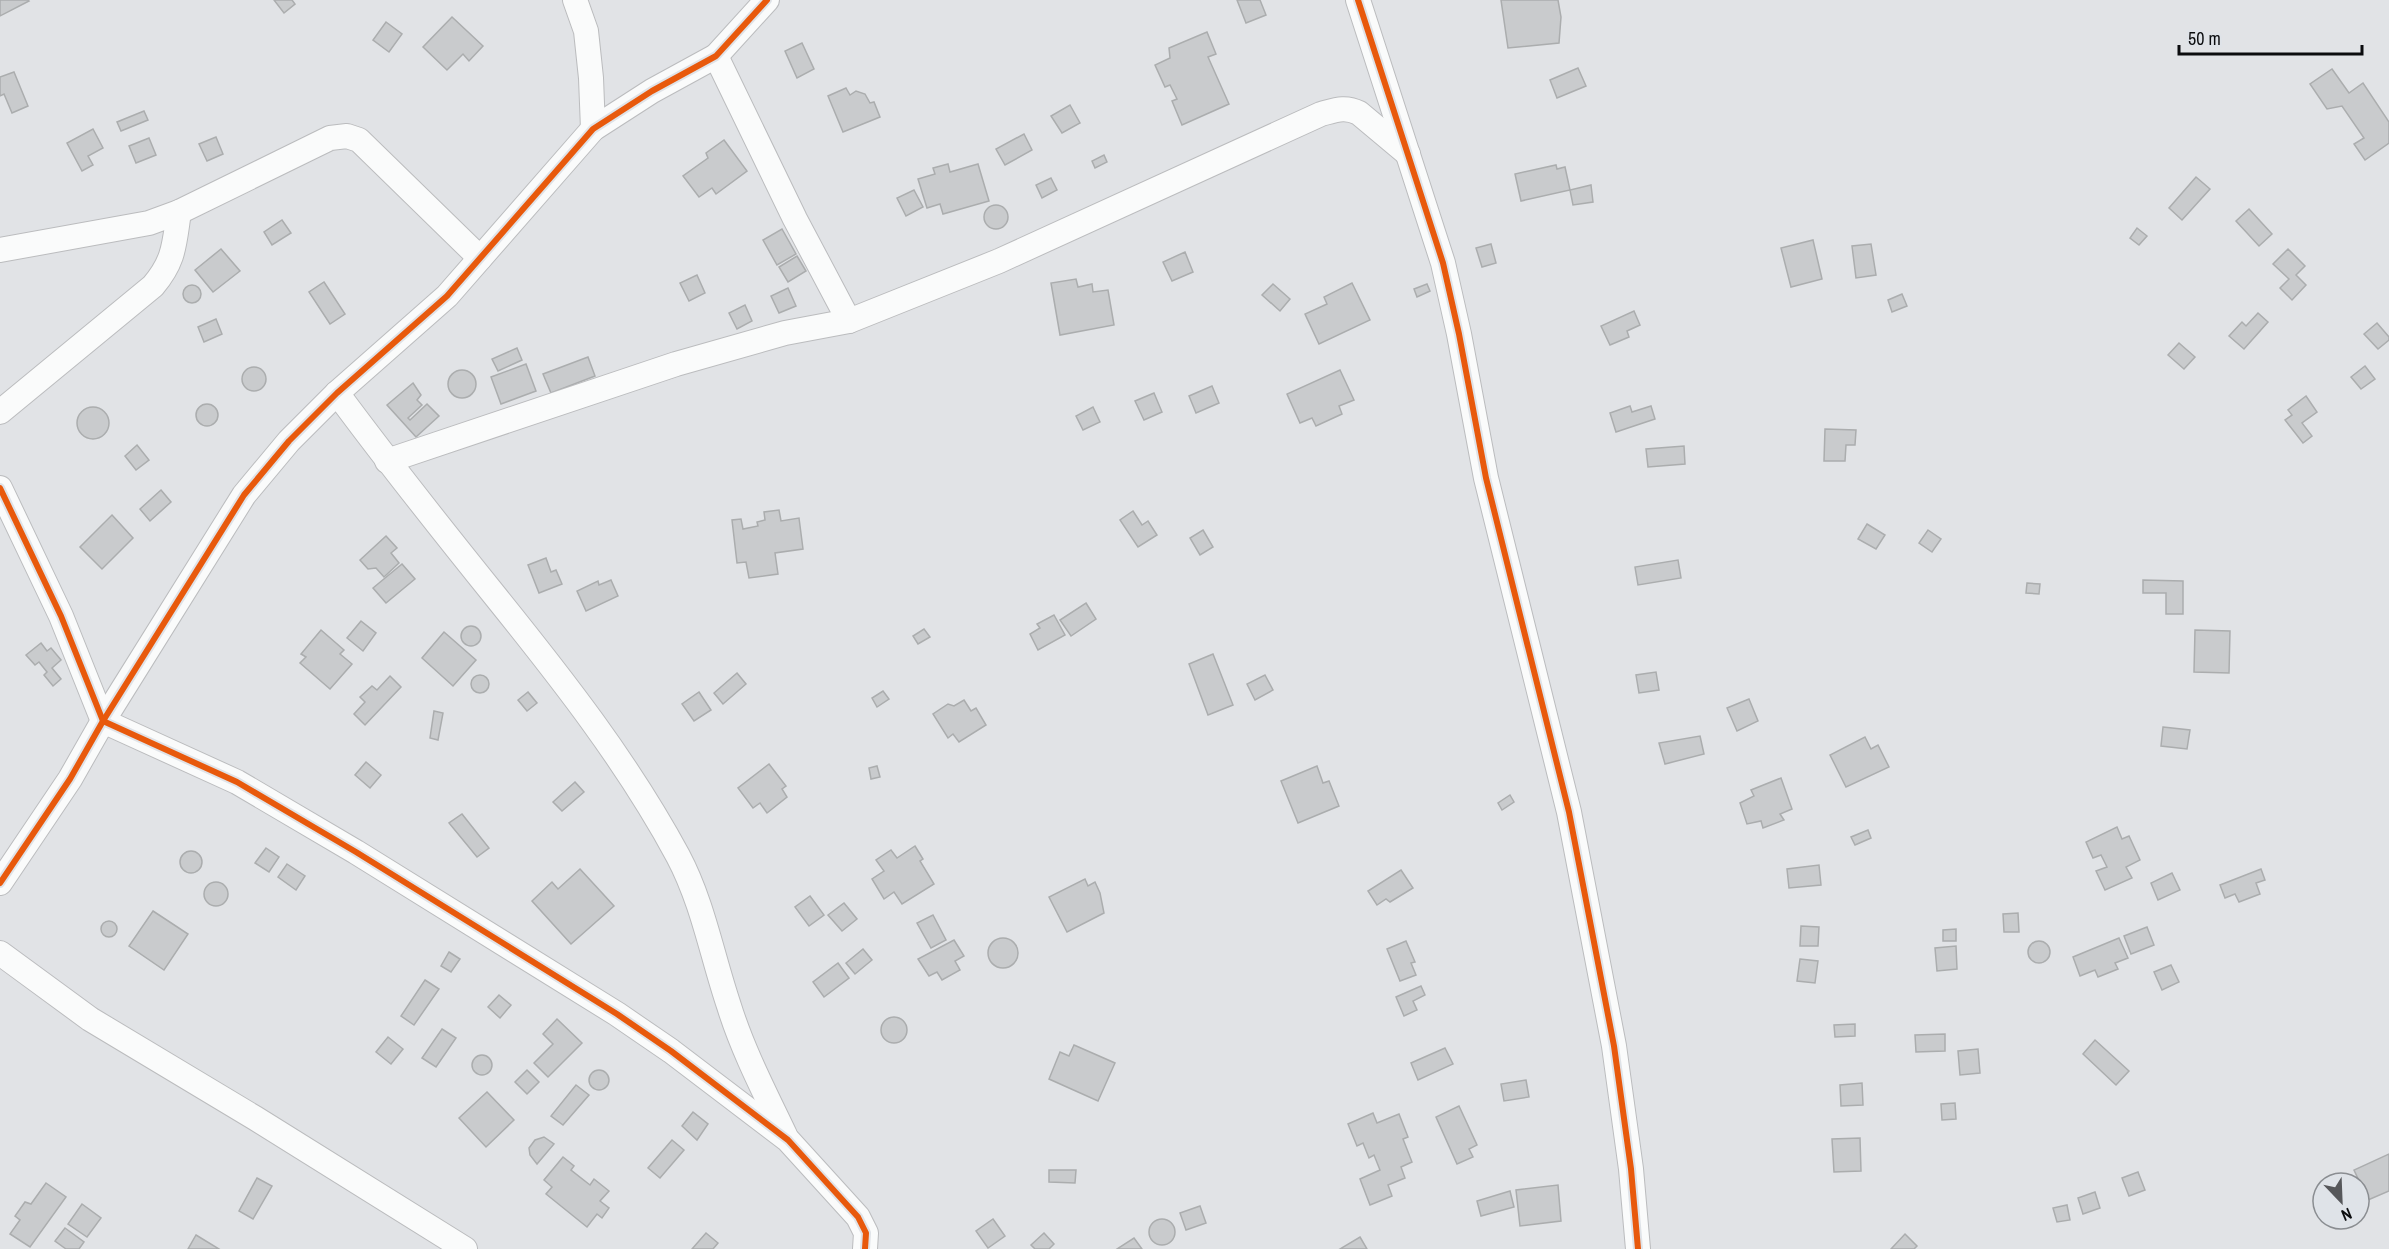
<svg xmlns="http://www.w3.org/2000/svg" width="2389" height="1249" font-family="'Archivo Narrow',sans-serif">
	<style>
		.building { fill: #c9cbcd; stroke: #abadae; stroke-width: 1.5 }
		.lines { fill: none; stroke-linecap: round; stroke-linejoin: round }
		.minor-casing { stroke: #bbbcbe; stroke-width: 26 }
		.minor { stroke: #fafbfb; stroke-width: 24 }
		.cycleway-casing { stroke: #dfe3e8; stroke-width: 10 }
		.cycleway { stroke: #e8590c; stroke-width: 6 }
	</style>
	<rect width="100%" height="100%" fill="#e1e3e6"/>
	<g class="building">
		<polygon points="0,0 28,0 29,1 0,16"/>
		<polygon points="274,0 292,0 295,4 284,13"/>
		<polygon points="1237,0 1260,0 1266,15 1246,23"/>
		<polygon points="1501,0 1558,0 1561,17 1559,43 1508,48"/>
		<polygon points="452,17 483,46 469,61 463,54 447,70 423,47"/>
		<polygon points="386,22 402,34 389,52 373,40"/>
		<polygon points="1207,32 1216,54 1208,57 1229,104 1182,125 1172,101 1177,99 1170,85 1165,87 1155,65 1170,58 1169,48"/>
		<polygon points="802,43 814,69 797,78 785,51"/>
		<polygon points="1578,68 1586,86 1557,98 1550,80"/>
		<polygon points="2332,69 2349,93 2363,83 2389,122 2389,143 2365,160 2354,144 2364,138 2342,106 2327,109 2310,84"/>
		<polygon points="14,72 28,106 12,113 4,94 0,96 0,77"/>
		<polygon points="846,88 850,95 856,91 865,94 870,103 874,102 880,117 843,132 828,96"/>
		<polygon points="1070,105 1080,123 1062,133 1051,116"/>
		<polygon points="144,111 148,120 121,131 117,122"/>
		<polygon points="93,129 103,148 88,156 93,165 82,171 67,143"/>
		<polygon points="1024,134 1032,150 1005,165 996,149"/>
		<polygon points="216,137 223,154 207,161 199,144"/>
		<polygon points="149,138 156,155 136,163 129,146"/>
		<polygon points="724,140 747,171 716,194 712,188 699,197 683,176 708,158 706,153"/>
		<polygon points="1104,155 1107,162 1095,168 1092,161"/>
		<polygon points="948,164 950,172 978,164 989,201 943,214 940,204 927,208 918,179 935,174 933,168"/>
		<polygon points="1556,165 1557,169 1565,167 1570,190 1521,201 1515,174"/>
		<polygon points="2196,177 2210,189 2182,220 2169,208"/>
		<polygon points="1051,178 1057,190 1042,198 1036,185"/>
		<polygon points="1591,185 1593,202 1573,205 1570,190"/>
		<polygon points="914,190 923,207 906,216 897,198"/>
		<circle cx="996" cy="217" r="12"/>
		<polygon points="2249,209 2272,234 2259,246 2236,221"/>
		<polygon points="282,220 291,233 272,245 264,232"/>
		<polygon points="2137,228 2147,236 2139,245 2130,238"/>
		<polygon points="782,229 796,254 777,265 763,240"/>
		<polygon points="1813,240 1822,279 1791,287 1781,248"/>
		<polygon points="1491,244 1496,263 1482,267 1476,248"/>
		<polygon points="1871,244 1876,275 1856,278 1852,246"/>
		<polygon points="221,249 240,271 213,292 195,270"/>
		<polygon points="2288,249 2305,266 2296,275 2306,285 2292,300 2280,288 2289,279 2273,264"/>
		<polygon points="1185,252 1193,272 1172,281 1163,262"/>
		<polygon points="797,256 806,271 788,282 779,267"/>
		<polygon points="697,275 705,293 689,301 680,283"/>
		<polygon points="1076,279 1078,287 1092,284 1093,292 1108,290 1114,325 1060,335 1051,283"/>
		<polygon points="324,282 345,314 330,324 309,292"/>
		<polygon points="1352,283 1370,320 1319,344 1305,314 1327,304 1324,297"/>
		<polygon points="1273,284 1290,299 1280,311 1262,295"/>
		<polygon points="1427,284 1430,291 1417,297 1414,289"/>
		<circle cx="192" cy="294" r="9"/>
		<polygon points="788,288 796,306 779,313 771,296"/>
		<polygon points="1902,294 1907,306 1892,312 1888,300"/>
		<polygon points="745,305 752,321 737,329 729,313"/>
		<polygon points="1634,311 1640,325 1627,331 1629,337 1610,345 1601,326"/>
		<polygon points="2258,313 2268,322 2244,349 2229,336 2242,322 2246,326"/>
		<polygon points="216,319 222,334 204,342 198,327"/>
		<polygon points="2377,323 2389,337 2389,340 2378,349 2364,334"/>
		<polygon points="2179,343 2195,357 2184,369 2168,355"/>
		<polygon points="517,348 522,360 498,371 492,359"/>
		<polygon points="588,357 595,376 551,393 543,374"/>
		<polygon points="526,364 536,391 501,404 491,377"/>
		<polygon points="2365,366 2375,379 2361,389 2351,377"/>
		<circle cx="254" cy="379" r="12"/>
		<polygon points="1340,370 1354,400 1339,406 1342,414 1316,426 1312,418 1300,423 1287,394"/>
		<circle cx="462" cy="384" r="14"/>
		<polygon points="413,383 421,395 417,400 422,405 408,418 410,420 427,404 439,416 416,437 387,405"/>
		<polygon points="1212,386 1219,403 1196,413 1189,396"/>
		<polygon points="1154,393 1162,412 1144,420 1135,401"/>
		<polygon points="2306,396 2317,412 2302,423 2312,436 2303,443 2285,420 2292,415 2288,410"/>
		<circle cx="207" cy="415" r="11"/>
		<polygon points="1630,406 1632,412 1651,406 1655,419 1616,432 1610,413"/>
		<circle cx="93" cy="423" r="16"/>
		<polygon points="1093,407 1100,422 1083,430 1076,416"/>
		<polygon points="1825,429 1856,430 1855,445 1846,445 1845,461 1824,461"/>
		<polygon points="137,445 149,460 136,470 125,456"/>
		<polygon points="1684,446 1685,464 1648,467 1646,449"/>
		<polygon points="161,490 171,502 150,521 140,509"/>
		<polygon points="779,510 781,521 799,518 803,549 775,553 778,574 749,578 746,562 737,563 732,520 741,519 743,529 758,526 757,522 765,520 764,512"/>
		<polygon points="1133,511 1142,525 1148,521 1157,535 1138,547 1120,520"/>
		<polygon points="112,515 133,538 102,569 80,547"/>
		<polygon points="1867,524 1885,535 1876,549 1858,539"/>
		<polygon points="1203,530 1213,547 1200,555 1190,538"/>
		<polygon points="1928,530 1941,539 1932,552 1919,543"/>
		<polygon points="386,536 397,548 391,553 399,563 384,577 376,568 368,569 360,560"/>
		<polygon points="546,558 551,572 556,570 562,584 539,593 528,565"/>
		<polygon points="1678,560 1681,578 1638,585 1635,567"/>
		<polygon points="402,564 415,579 386,603 373,588"/>
		<polygon points="611,580 618,596 586,611 577,591 598,581 599,585"/>
		<polygon points="2143,580 2183,581 2183,614 2166,614 2166,593 2143,593"/>
		<polygon points="2027,583 2040,584 2039,594 2026,593"/>
		<polygon points="1086,603 1096,619 1071,636 1060,620"/>
		<polygon points="1054,615 1065,635 1038,650 1030,634 1040,628 1037,624"/>
		<polygon points="361,621 376,633 363,651 347,638"/>
		<circle cx="471" cy="636" r="10"/>
		<polygon points="924,629 930,637 918,644 913,636"/>
		<polygon points="321,630 344,650 340,654 352,664 330,689 300,663 306,657 301,654"/>
		<polygon points="2195,630 2230,631 2229,673 2194,672"/>
		<polygon points="444,632 476,660 453,686 422,658"/>
		<polygon points="41,643 47,651 51,648 61,660 52,668 61,679 53,686 44,675 47,672 39,662 35,665 26,655"/>
		<polygon points="1213,654 1233,705 1208,715 1189,664"/>
		<polygon points="1656,672 1659,690 1639,693 1636,675"/>
		<polygon points="737,673 746,684 723,704 714,693"/>
		<circle cx="480" cy="684" r="9"/>
		<polygon points="1265,675 1273,690 1255,700 1247,684"/>
		<polygon points="390,676 401,687 365,725 354,714 365,702 360,697 372,686 377,690"/>
		<polygon points="883,691 889,699 877,707 872,698"/>
		<polygon points="528,692 537,703 527,711 518,700"/>
		<polygon points="699,692 711,710 694,721 682,704"/>
		<polygon points="1749,699 1758,721 1737,731 1727,708"/>
		<polygon points="964,700 971,711 976,708 986,725 959,742 953,734 948,738 933,714 948,704 954,706"/>
		<polygon points="434,711 443,713 438,740 430,738"/>
		<polygon points="2163,727 2190,730 2187,749 2161,746"/>
		<polygon points="1700,736 1704,754 1665,764 1659,743"/>
		<polygon points="1865,737 1871,749 1878,745 1889,767 1846,787 1830,755"/>
		<polygon points="366,762 381,775 370,788 355,775"/>
		<polygon points="769,764 786,786 782,789 787,797 767,813 760,803 753,808 738,788"/>
		<polygon points="877,766 880,777 871,779 869,768"/>
		<polygon points="1317,766 1323,783 1329,781 1339,806 1298,823 1281,781"/>
		<polygon points="1781,778 1792,809 1780,814 1784,820 1763,828 1761,821 1747,824 1740,803 1754,796 1751,790"/>
		<polygon points="575,782 584,792 562,811 553,802"/>
		<polygon points="1510,795 1514,802 1502,810 1498,803"/>
		<polygon points="462,814 489,848 477,857 449,823"/>
		<polygon points="2117,827 2122,839 2129,836 2140,860 2126,867 2132,878 2105,890 2096,871 2107,867 2101,855 2093,858 2086,842"/>
		<polygon points="1868,830 1871,838 1855,845 1851,837"/>
		<polygon points="915,846 923,859 920,861 934,884 902,904 894,892 884,899 872,879 884,871 876,860 891,850 897,858"/>
		<polygon points="266,848 279,857 269,872 255,863"/>
		<circle cx="191" cy="862" r="11"/>
		<polygon points="287,864 305,876 296,890 278,877"/>
		<polygon points="1819,865 1821,885 1789,888 1787,869"/>
		<polygon points="580,869 614,906 571,944 532,901 552,882 558,889"/>
		<polygon points="2261,869 2265,880 2256,883 2260,894 2239,902 2235,894 2225,898 2220,885"/>
		<polygon points="1401,870 1413,888 1390,902 1386,899 1377,905 1368,891"/>
		<polygon points="2172,873 2180,890 2158,900 2151,883"/>
		<polygon points="1085,879 1088,886 1095,882 1100,893 1104,913 1067,932 1049,897"/>
		<circle cx="216" cy="894" r="12"/>
		<polygon points="810,896 824,915 809,926 795,907"/>
		<polygon points="844,903 857,919 842,931 828,915"/>
		<polygon points="153,911 188,934 164,970 129,946"/>
		<polygon points="2018,913 2019,932 2004,932 2003,914"/>
		<polygon points="933,915 946,940 931,948 917,923"/>
		<circle cx="109" cy="929" r="8"/>
		<polygon points="1801,926 1819,927 1818,946 1800,946"/>
		<polygon points="2147,927 2154,945 2131,954 2124,936"/>
		<polygon points="1956,929 1956,941 1943,941 1943,930"/>
		<polygon points="2119,938 2128,958 2115,963 2118,969 2098,977 2095,970 2080,976 2073,957"/>
		<circle cx="1003" cy="953" r="15"/>
		<polygon points="954,940 964,956 955,961 960,970 942,980 937,972 929,976 918,959"/>
		<polygon points="1406,941 1415,962 1411,963 1416,975 1400,981 1387,949"/>
		<circle cx="2039" cy="952" r="11"/>
		<polygon points="1956,946 1957,969 1937,971 1935,948"/>
		<polygon points="863,949 872,960 855,974 846,963"/>
		<polygon points="449,952 460,959 451,972 441,966"/>
		<polygon points="1800,959 1818,961 1815,983 1797,981"/>
		<polygon points="838,963 849,978 824,997 813,982"/>
		<polygon points="2171,965 2179,982 2162,990 2154,972"/>
		<polygon points="425,980 439,989 414,1025 401,1016"/>
		<polygon points="1421,986 1425,995 1413,1001 1417,1010 1404,1016 1396,997"/>
		<polygon points="499,995 511,1005 500,1018 488,1007"/>
		<circle cx="894" cy="1030" r="13"/>
		<polygon points="557,1019 582,1043 548,1077 534,1063 553,1044 543,1034"/>
		<polygon points="1855,1024 1855,1036 1835,1037 1834,1025"/>
		<polygon points="442,1029 456,1038 436,1067 422,1058"/>
		<polygon points="1945,1034 1945,1051 1916,1052 1915,1035"/>
		<polygon points="388,1037 403,1049 391,1064 376,1052"/>
		<polygon points="2095,1040 2129,1071 2116,1085 2083,1054"/>
		<polygon points="1074,1045 1115,1063 1098,1101 1049,1079 1060,1052 1069,1056"/>
		<polygon points="1445,1048 1453,1064 1418,1080 1411,1063"/>
		<polygon points="1978,1049 1980,1073 1960,1075 1958,1051"/>
		<circle cx="482" cy="1065" r="10"/>
		<circle cx="599" cy="1080" r="10"/>
		<polygon points="527,1070 539,1082 527,1094 515,1082"/>
		<polygon points="1526,1080 1529,1097 1504,1101 1501,1084"/>
		<polygon points="1862,1083 1863,1105 1841,1106 1840,1085"/>
		<polygon points="576,1085 589,1095 563,1125 551,1116"/>
		<polygon points="487,1092 514,1120 486,1147 459,1118"/>
		<polygon points="1955,1103 1956,1119 1942,1120 1941,1104"/>
		<polygon points="1459,1106 1477,1145 1469,1149 1473,1157 1457,1164 1436,1117"/>
		<polygon points="693,1112 708,1124 697,1140 682,1126"/>
		<polygon points="1373,1113 1377,1123 1399,1114 1408,1137 1403,1139 1412,1162 1401,1167 1405,1178 1388,1185 1392,1196 1370,1205 1360,1179 1380,1170 1374,1155 1369,1158 1363,1143 1357,1146 1348,1124"/>
		<polygon points="544,1137 554,1144 537,1164 530,1155 529,1148 535,1140"/>
		<polygon points="1860,1138 1861,1171 1834,1172 1832,1139"/>
		<polygon points="672,1140 684,1150 660,1178 648,1168"/>
		<polygon points="2389,1154 2389,1191 2368,1200 2354,1170"/>
		<polygon points="563,1157 574,1166 571,1170 590,1185 594,1179 609,1191 600,1201 609,1208 602,1218 597,1214 587,1227 546,1194 552,1187 544,1180"/>
		<polygon points="1049,1170 1076,1170 1075,1183 1049,1182"/>
		<polygon points="2138,1172 2145,1190 2129,1196 2122,1178"/>
		<polygon points="257,1178 272,1186 253,1219 239,1211"/>
		<polygon points="46,1183 66,1197 30,1247 10,1234 20,1220 15,1216 25,1202 31,1204"/>
		<polygon points="1558,1185 1561,1221 1520,1226 1516,1190"/>
		<polygon points="1510,1191 1514,1207 1481,1216 1477,1201"/>
		<polygon points="2095,1192 2100,1208 2083,1214 2078,1198"/>
		<polygon points="82,1204 101,1218 87,1237 68,1224"/>
		<polygon points="2067,1205 2070,1220 2057,1222 2053,1208"/>
		<polygon points="1200,1206 1206,1223 1186,1230 1180,1213"/>
		<polygon points="993,1219 1005,1236 988,1248 976,1231"/>
		<circle cx="1162" cy="1232" r="13"/>
		<polygon points="65,1228 84,1242 79,1249 66,1249 55,1241"/>
		<polygon points="706,1233 718,1243 713,1249 692,1249"/>
		<polygon points="1044,1233 1054,1244 1049,1249 1035,1249 1031,1245"/>
		<polygon points="1905,1234 1917,1246 1914,1249 1891,1249"/>
		<polygon points="196,1235 219,1249 188,1249"/>
		<polygon points="1360,1237 1367,1249 1340,1249"/>
		<polygon points="1134,1238 1142,1249 1117,1249"/>
	</g>
	<g class="lines">
		<g class="minor-casing">
			<g id="minor">
				<polyline points="575,0 586,31 591,78 593,129"/>
				<polyline points="1358,0 1443,263 1459,334 1486,478 1569,812 1614,1046 1631,1169 1638,1249"/>
				<polyline points="716,56 795,219 849,321"/>
				<polyline points="0,250 149,223 179,212 330,138 347,136 359,140 480,258"/>
				<path d="M337 393C388 462 442 530 496 597 562 679 628 763 678 856 703 903 712 956 729 1006 743 1051 765 1093 785 1135"/>
				<path d="M0 412 153 286C175 260 174 244 179 212"/>
				<path d="M387 461 676 364 785 333 849 321 999 261 1321 114C1336 110 1345 106 1359 113L1408 154"/>
				<polyline points="0,488 61,616 103,721 237,782 356,852 617,1014 671,1051 788,1140 858,1217 866,1233 865,1249"/>
				<polyline points="0,883 70,779 103,721 244,495 289,441 337,393 447,296 593,129 652,91 716,56 767,0"/>
				<polyline points="0,953 90,1019 255,1118 465,1249"/>
			</g>
		</g>
		<use href="#minor" class="minor"/>
		<g class="cycleway-casing">
			<g id="cycleway">
				<polyline points="1358,0 1443,263 1459,334 1486,478 1569,812 1614,1046 1631,1169 1638,1249"/>
				<polyline points="0,488 61,616 103,721 237,782 356,852 617,1014 671,1051 788,1140 858,1217 866,1233 865,1249"/>
				<polyline points="0,883 70,779 103,721 244,495 289,441 337,393 447,296 593,129 652,91 716,56 767,0"/>
			</g>
		</g>
		<use href="#cycleway" class="cycleway"/>
	</g>
	<g transform="translate(2341 1201) rotate(157)"><circle r="28" fill="#dfe3e8" stroke="#8a8d91" stroke-width="1.5"/>
	<path d="M0-4.5L10 22L0 15L-10 22Z" fill="#56575a"/>
	<text y="-9" font-size="16" font-weight="bold" text-anchor="middle" fill="#0b0c0e">N</text>
	</g>
	<path d="M2179 45v9h183v-9" fill="none" stroke="#0b0c0e" stroke-width="3"/>
	<text x="2188" y="45" font-size="18" fill="#0b0c0e" stroke="#dfe3e8" stroke-width="4.5" paint-order="stroke">50 m</text>
</svg>
